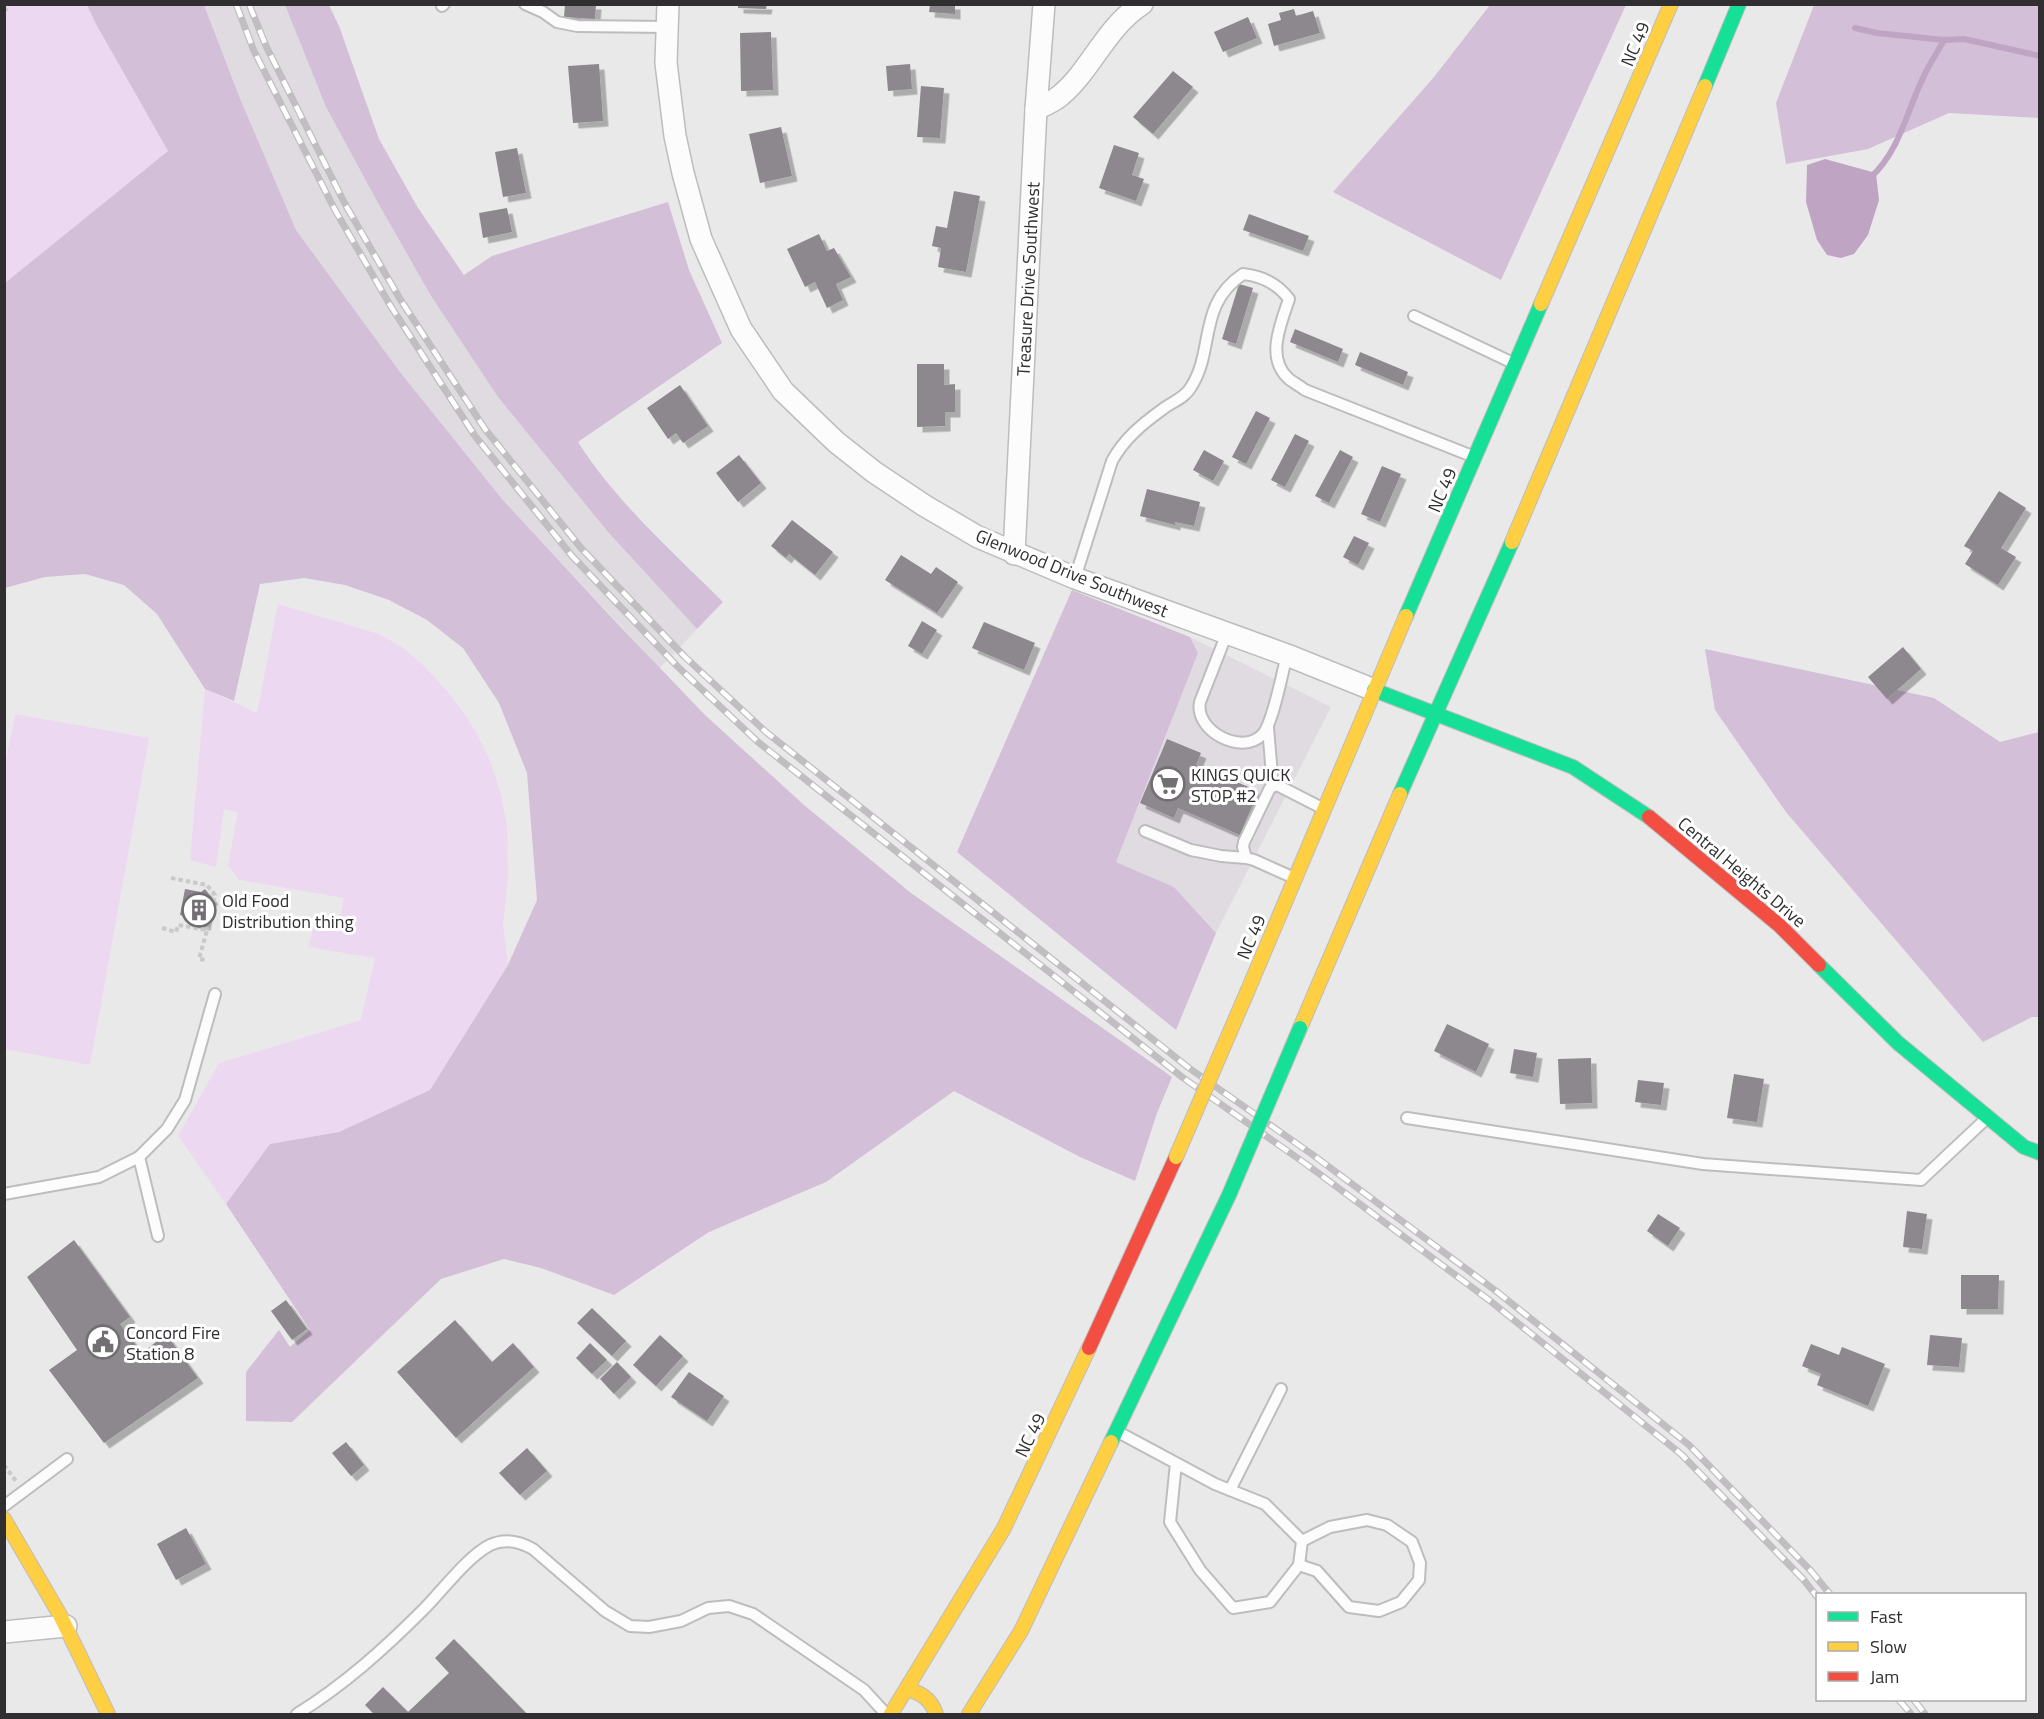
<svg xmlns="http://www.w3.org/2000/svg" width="2044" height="1719" font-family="'Titillium Web',sans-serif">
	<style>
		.built { fill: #e0dbe1 }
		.green { fill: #edd8f1 }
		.forest { fill: #d3bfd7 }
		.water { fill: #bfa5c3 }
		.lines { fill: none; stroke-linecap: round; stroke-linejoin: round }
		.stream { stroke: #bfa5c3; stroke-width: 6 }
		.building { fill: #8d878e; filter: url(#shadow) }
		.lane-casing { stroke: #bebdbe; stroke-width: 14 }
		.street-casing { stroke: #bebdbe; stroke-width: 24 }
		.fast-casing { stroke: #bebdbe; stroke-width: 16 }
		.slow-casing { stroke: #bebdbe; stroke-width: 16 }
		.jam-casing { stroke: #bebdbe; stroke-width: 16 }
		.path { stroke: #cac9ca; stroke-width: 4; stroke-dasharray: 4.5 3; stroke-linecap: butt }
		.lane { stroke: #fcfcfc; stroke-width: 10 }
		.street { stroke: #fcfcfc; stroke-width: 21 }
		.fast { stroke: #16e098; stroke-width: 14 }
		.slow { stroke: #ffcf43; stroke-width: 14 }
		.jam { stroke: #f24e42; stroke-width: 14 }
		.rail-casing { stroke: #c0bec0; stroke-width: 7 }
		.rail { stroke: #fff; stroke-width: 4.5; stroke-dasharray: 14; stroke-linecap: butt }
		.fast-bridge-casing { stroke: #bebdbe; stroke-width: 16; stroke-linecap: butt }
		.slow-bridge-casing { stroke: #bebdbe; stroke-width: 16; stroke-linecap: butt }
		.fast-bridge { stroke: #16e098; stroke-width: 14 }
		.slow-bridge { stroke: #ffcf43; stroke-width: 14 }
		.labels { text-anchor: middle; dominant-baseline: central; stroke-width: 6; stroke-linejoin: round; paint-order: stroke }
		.street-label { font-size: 18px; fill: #302e30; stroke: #fff }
		.poi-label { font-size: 18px; fill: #302e30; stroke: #fff; text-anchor: start }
	</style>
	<defs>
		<filter id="shadow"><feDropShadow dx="5.5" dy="5.5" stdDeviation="0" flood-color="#0004"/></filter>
	</defs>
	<rect width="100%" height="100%" fill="#eae9ea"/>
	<g class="built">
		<polygon points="204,5 285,5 326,107 378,203 431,296 498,397 608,532 697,629 660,668 502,499 400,372 296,230 239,96"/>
		<polygon points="1190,637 1331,707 1216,933 1174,887 1116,862 1198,653"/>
	</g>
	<g class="green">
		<polygon points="6,5 87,5 96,24 168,151 5,283 4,12 9,9"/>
		<polygon points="278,604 379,634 402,647 425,667 447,691 464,713 477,734 491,763 501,794 507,826 508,878 503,925 508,965 430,1090 339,1132 270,1144 226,1204 178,1136 219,1063 361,1020 375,958 308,947 316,919 339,921 344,898 239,880 228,865 238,812 224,809 216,867 190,860 205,689 257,713"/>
		<polygon points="15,714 149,738 90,1065 5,1049 4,770"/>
	</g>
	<g class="forest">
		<polygon points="87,5 204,5 239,96 296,230 400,372 502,499 614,620 705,715 804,805 911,893 1172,1077 1157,1113 1135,1181 1080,1157 954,1091 826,1182 709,1232 614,1295 541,1268 504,1259 441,1279 292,1422 246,1421 246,1372 279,1330 290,1347 310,1330 226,1204 270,1144 339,1132 430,1090 508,965 537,900 527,773 499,703 463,648 427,620 389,600 345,585 304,578 260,584 234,701 205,689 157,614 124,585 85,574 45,577 5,588 5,283 168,151 96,24"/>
		<path d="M285 5H329L339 26 379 139 418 208 464 275 492 256 668 202 689 270 722 343 578 442C617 503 672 551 723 602L697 629 608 532 498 397 431 296 378 203 326 107Z"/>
		<polygon points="1490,5 1626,5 1501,280 1333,192 1434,77"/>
		<polygon points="1814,5 2039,5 2039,118 1949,113 1868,149 1786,164 1776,103"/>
		<polygon points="1072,590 1190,637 1198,653 1116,862 1174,887 1216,933 1176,1030 957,852"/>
		<polygon points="1705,649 1934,698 2000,742 2039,732 2039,1017 2032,1017 1983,1042 1786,812 1715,710"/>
	</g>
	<polygon class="water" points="1825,159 1876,173 1879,200 1868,235 1854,254 1841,258 1827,255 1817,240 1806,202 1807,165"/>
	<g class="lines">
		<g class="stream">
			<polyline points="1855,28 1877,33 1944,40 1964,39 2040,56"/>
			<path d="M1870 178C1899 152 1906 114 1922 80 1928 66 1937 53 1944 40"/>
		</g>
	</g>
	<g class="building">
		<polygon points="565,4 596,4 595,19 564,17"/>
		<polygon points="738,4 767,4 766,9 738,8"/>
		<polygon points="930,4 955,4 955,14 929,12"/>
		<polygon points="1294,9 1296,16 1313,11 1320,33 1274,46 1268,24 1281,20 1279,13"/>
		<polygon points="1248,17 1257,38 1223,52 1214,32"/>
		<polygon points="771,32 773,90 741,91 740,33"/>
		<polygon points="599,64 603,121 573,123 568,66"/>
		<polygon points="910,64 912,89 888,91 886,66"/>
		<polygon points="1173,71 1193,87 1153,134 1133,117"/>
		<polygon points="921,86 944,88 940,138 917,137"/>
		<polygon points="781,127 792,176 760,183 749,134"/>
		<polygon points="1114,145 1139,153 1132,175 1144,179 1136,201 1099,188"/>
		<polygon points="517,148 526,193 503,197 495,152"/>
		<polygon points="954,191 980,196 966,272 938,267 941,248 932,246 936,226 947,228"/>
		<polygon points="507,208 512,232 483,238 479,213"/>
		<polygon points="1249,214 1309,236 1303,251 1243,230"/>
		<polygon points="819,234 827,251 834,248 851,277 836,284 843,300 827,308 815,282 805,287 787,249"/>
		<polygon points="1239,284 1253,288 1236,344 1222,339"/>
		<polygon points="1295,329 1343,349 1338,362 1290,342"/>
		<polygon points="1360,352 1408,372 1403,385 1355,365"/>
		<polygon points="917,364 944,364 944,385 955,384 955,412 945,412 945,426 917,427"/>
		<polygon points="680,385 708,426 683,443 676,433 668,439 647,408"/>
		<polygon points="1256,411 1270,418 1246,464 1232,457"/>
		<polygon points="1295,434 1309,441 1285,487 1271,480"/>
		<polygon points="1204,450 1224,461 1213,481 1193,470"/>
		<polygon points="1340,450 1353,457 1329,503 1315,496"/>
		<polygon points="739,455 761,483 738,502 716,473"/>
		<polygon points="1382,466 1401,474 1380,522 1361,514"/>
		<polygon points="1147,489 1200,502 1194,526 1175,522 1175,525 1140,516"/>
		<polygon points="1999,491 2026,508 2001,548 2016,557 1998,585 1965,564 1973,551 1964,546"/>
		<polygon points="792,520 833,552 815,575 789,554 786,558 771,546"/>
		<polygon points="1354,536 1369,543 1358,565 1343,557"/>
		<polygon points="901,555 931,574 936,567 958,582 937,613 885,580"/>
		<polygon points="922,621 937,630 922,654 908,646"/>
		<polygon points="984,622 1035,643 1024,670 972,648"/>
		<polygon points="1903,647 1921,669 1887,699 1868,677"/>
		<polygon points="1167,739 1201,753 1196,765 1258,791 1240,835 1178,808 1174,818 1140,803"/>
		<polygon points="185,889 201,892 205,889 213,899 205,905 209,905 205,925 188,922 191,904 187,903 184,916 180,915"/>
		<polygon points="1447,1024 1489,1044 1476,1072 1434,1051"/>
		<polygon points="1514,1049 1537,1053 1533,1077 1510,1073"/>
		<polygon points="1591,1058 1592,1103 1560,1104 1558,1059"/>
		<polygon points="1734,1074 1764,1079 1757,1122 1727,1118"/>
		<polygon points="1638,1080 1664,1083 1661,1105 1635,1102"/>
		<polygon points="1907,1211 1927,1214 1922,1249 1903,1247"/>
		<polygon points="1658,1214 1680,1228 1668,1246 1647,1231"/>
		<polygon points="74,1240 130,1317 120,1324 142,1353 166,1334 198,1378 104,1443 49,1370 77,1350 27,1277"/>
		<polygon points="1961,1275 1999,1275 1998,1309 1961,1309"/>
		<polygon points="286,1300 307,1329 292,1340 271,1311"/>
		<polygon points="592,1308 626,1341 612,1356 577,1323"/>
		<polygon points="455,1320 492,1362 513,1343 534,1367 456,1438 397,1372"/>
		<polygon points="660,1335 683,1356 656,1386 633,1365"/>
		<polygon points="1930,1335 1962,1338 1959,1367 1927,1365"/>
		<polygon points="590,1343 607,1360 592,1374 576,1358"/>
		<polygon points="1811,1344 1839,1355 1842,1347 1885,1364 1868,1406 1817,1385 1821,1374 1802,1366"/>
		<polygon points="617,1362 631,1377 614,1394 600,1379"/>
		<polygon points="689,1372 724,1396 707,1421 671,1397"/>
		<polygon points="346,1442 364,1465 351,1476 332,1453"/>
		<polygon points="527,1448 547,1471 520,1495 499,1473"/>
		<polygon points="186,1528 206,1564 176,1580 157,1544"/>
		<polygon points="454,1639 527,1714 374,1714 365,1705 383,1687 408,1712 449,1673 435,1658"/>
	</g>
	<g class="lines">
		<g class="lane-casing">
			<g id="lane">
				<polyline points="525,4 543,12 557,22 577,26 667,27"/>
				<polyline points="442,6 444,4"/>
				<polyline points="1414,316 1513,363"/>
				<path d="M1075 578 1112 461C1124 439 1142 424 1163 409 1172 402 1185 398 1191 387 1215 350 1197 305 1243 274 1262 276 1278 284 1289 299 1281 324 1265 358 1289 379 1294 383 1300 386 1305 390L1472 456"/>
				<path d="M1227 633 1200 702C1194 730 1241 756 1262 735 1273 724 1282 673 1287 655"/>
				<polyline points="1268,728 1273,786"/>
				<polyline points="1145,831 1191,850 1221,856 1246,858"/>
				<polyline points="1292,877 1254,860 1246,858 1243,847 1244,842 1270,788 1277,785 1322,808"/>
				<polyline points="1407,1118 1703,1164 1921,1180 1988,1117"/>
				<polyline points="139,1157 158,1236"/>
				<polyline points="4,1194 99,1177 139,1157 167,1129 185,1100 215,994"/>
				<polyline points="1120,1433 1215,1484 1265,1504 1302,1541 1299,1565 1270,1602 1233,1608 1200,1570 1170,1522 1176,1463"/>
				<polyline points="1230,1490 1281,1389"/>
				<polyline points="4,1506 67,1459"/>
				<polyline points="1299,1565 1317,1571 1349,1607 1379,1611 1401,1602 1419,1580 1420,1563 1412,1542 1387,1525 1367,1520 1330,1527 1302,1541"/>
				<path d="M297 1714C344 1685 384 1649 424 1609 442 1591 467 1557 490 1545 505 1538 519 1541 533 1549L605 1611 630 1626 649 1627 681 1621 708 1608 729 1606 753 1614 864 1690 886 1714"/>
			</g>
		</g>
		<g class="street-casing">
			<g id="street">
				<polyline points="668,4 666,63 675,136 683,173 701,239 741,329 783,391 836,442 874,472 925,506 978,537 1075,578 1287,655 1374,690"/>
				<path d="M1036 109C1045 105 1053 102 1061 95 1091 70 1106 27 1142 4"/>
				<polyline points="1014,554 1036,109 1044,4"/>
				<polyline points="4,1632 66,1626"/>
			</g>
		</g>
		<g class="fast-casing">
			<g id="fast">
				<polyline points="1705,86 1739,4"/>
				<polyline points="1406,616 1541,304"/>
				<polyline points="1374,690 1573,767 1649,817"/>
				<polyline points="1400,794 1512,542"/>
				<polyline points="1819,965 1898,1043 2024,1147 2040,1153"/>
				<polyline points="1111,1442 1229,1195"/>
			</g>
		</g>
		<g class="slow-casing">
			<g id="slow">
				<polyline points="1541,304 1671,4"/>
				<polyline points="1512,542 1705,86"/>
				<polyline points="1248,990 1406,616"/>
				<polyline points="1300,1028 1400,794"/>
				<polyline points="4,1519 60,1615 108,1714"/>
				<path d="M907 1689C921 1693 931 1699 936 1714"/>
				<polyline points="891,1714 1004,1528 1089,1348"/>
				<polyline points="969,1714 1021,1631 1111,1442"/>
			</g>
		</g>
		<g class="jam-casing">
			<g id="jam">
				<polyline points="1649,817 1779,925 1819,965"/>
				<polyline points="1089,1348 1176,1157"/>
			</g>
		</g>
		<g class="path">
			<polyline points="4,11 8,8 6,4"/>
			<polyline points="171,878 207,885 215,895 207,930"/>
			<polyline points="162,928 176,932 178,925 207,930 199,959 207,960"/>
			<polyline points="4,1465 16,1481"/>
		</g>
		<use href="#lane" class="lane"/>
		<use href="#street" class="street"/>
		<use href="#fast" class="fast"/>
		<use href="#slow" class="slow"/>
		<use href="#jam" class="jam"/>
		<g class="rail-casing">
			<g id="rail">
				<polyline points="236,4 254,51 335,210 390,305 475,436 572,556 677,666 758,742 1182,1077 1306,1164 1489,1300 1681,1454 1803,1579 1818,1598"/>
				<polyline points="249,4 266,46 345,204 400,299 485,429 581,548 685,657 766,732 1189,1068 1313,1155 1496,1291 1689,1445 1811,1571 1830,1594"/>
				<polyline points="1899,1700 1911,1714"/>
				<polyline points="1914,1700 1925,1714"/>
			</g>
		</g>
		<use href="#rail" class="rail"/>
		<g class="fast-bridge-casing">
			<polyline id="fast-bridge" points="1229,1195 1300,1028"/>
		</g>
		<g class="slow-bridge-casing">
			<polyline id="slow-bridge" points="1176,1157 1248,990"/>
		</g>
		<use href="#fast-bridge" class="fast-bridge"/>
		<use href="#slow-bridge" class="slow-bridge"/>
	</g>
	<defs>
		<g id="supermarket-ring" transform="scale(1.725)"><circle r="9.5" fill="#fff" stroke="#716f71" stroke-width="1.5"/><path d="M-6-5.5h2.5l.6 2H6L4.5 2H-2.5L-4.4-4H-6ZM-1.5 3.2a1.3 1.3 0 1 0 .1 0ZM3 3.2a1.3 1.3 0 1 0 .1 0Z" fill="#716f71"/></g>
		<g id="building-ring" transform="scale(1.725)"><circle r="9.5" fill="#fff" stroke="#716f71" stroke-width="1.5"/><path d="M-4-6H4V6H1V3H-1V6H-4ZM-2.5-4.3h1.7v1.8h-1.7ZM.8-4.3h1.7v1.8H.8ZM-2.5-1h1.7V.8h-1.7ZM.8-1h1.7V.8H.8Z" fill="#716f71"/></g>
		<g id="civic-ring" transform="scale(1.725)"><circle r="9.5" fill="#fff" stroke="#716f71" stroke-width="1.5"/><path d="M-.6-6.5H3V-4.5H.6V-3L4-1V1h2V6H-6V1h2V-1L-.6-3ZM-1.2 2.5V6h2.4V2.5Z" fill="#716f71"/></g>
	</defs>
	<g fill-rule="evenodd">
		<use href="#supermarket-ring" x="1168" y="784"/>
		<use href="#building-ring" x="199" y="910"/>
		<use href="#civic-ring" x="103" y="1342"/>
	</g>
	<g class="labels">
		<g class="street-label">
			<text transform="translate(1635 44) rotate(-67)">NC 49</text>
			<text transform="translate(1028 279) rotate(-87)">Treasure Drive Southwest</text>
			<text transform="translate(1442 490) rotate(-67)">NC 49</text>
			<text transform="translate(1072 573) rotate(22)">Glenwood Drive Southwest</text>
			<text transform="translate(1742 872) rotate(40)">Central Heights Drive</text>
			<text transform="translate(1251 937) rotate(-67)">NC 49</text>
			<text transform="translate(1030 1435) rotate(-64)">NC 49</text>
		</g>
		<g class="poi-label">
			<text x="1191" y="774">KINGS QUICK<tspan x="1191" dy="21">STOP #2</tspan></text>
			<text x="222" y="900">Old Food<tspan x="222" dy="21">Distribution thing</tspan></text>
			<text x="126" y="1332">Concord Fire<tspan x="126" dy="21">Station 8</tspan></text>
		</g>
	</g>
	<rect width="2044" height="1719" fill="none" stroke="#302e30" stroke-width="12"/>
	<rect x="1816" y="1593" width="210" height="108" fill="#ffffff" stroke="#acabac" stroke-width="1.5"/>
	<rect x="1828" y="1612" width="30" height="9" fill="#16e098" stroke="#acabac" stroke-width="1.5"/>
	<text x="1870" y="1623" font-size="18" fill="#302e30">Fast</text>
	<rect x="1828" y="1642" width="30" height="9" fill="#ffcf43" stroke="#acabac" stroke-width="1.5"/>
	<text x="1870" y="1653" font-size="18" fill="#302e30">Slow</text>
	<rect x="1828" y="1672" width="30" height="9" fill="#f24e42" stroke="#acabac" stroke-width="1.5"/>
	<text x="1870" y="1683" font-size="18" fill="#302e30">Jam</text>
</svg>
